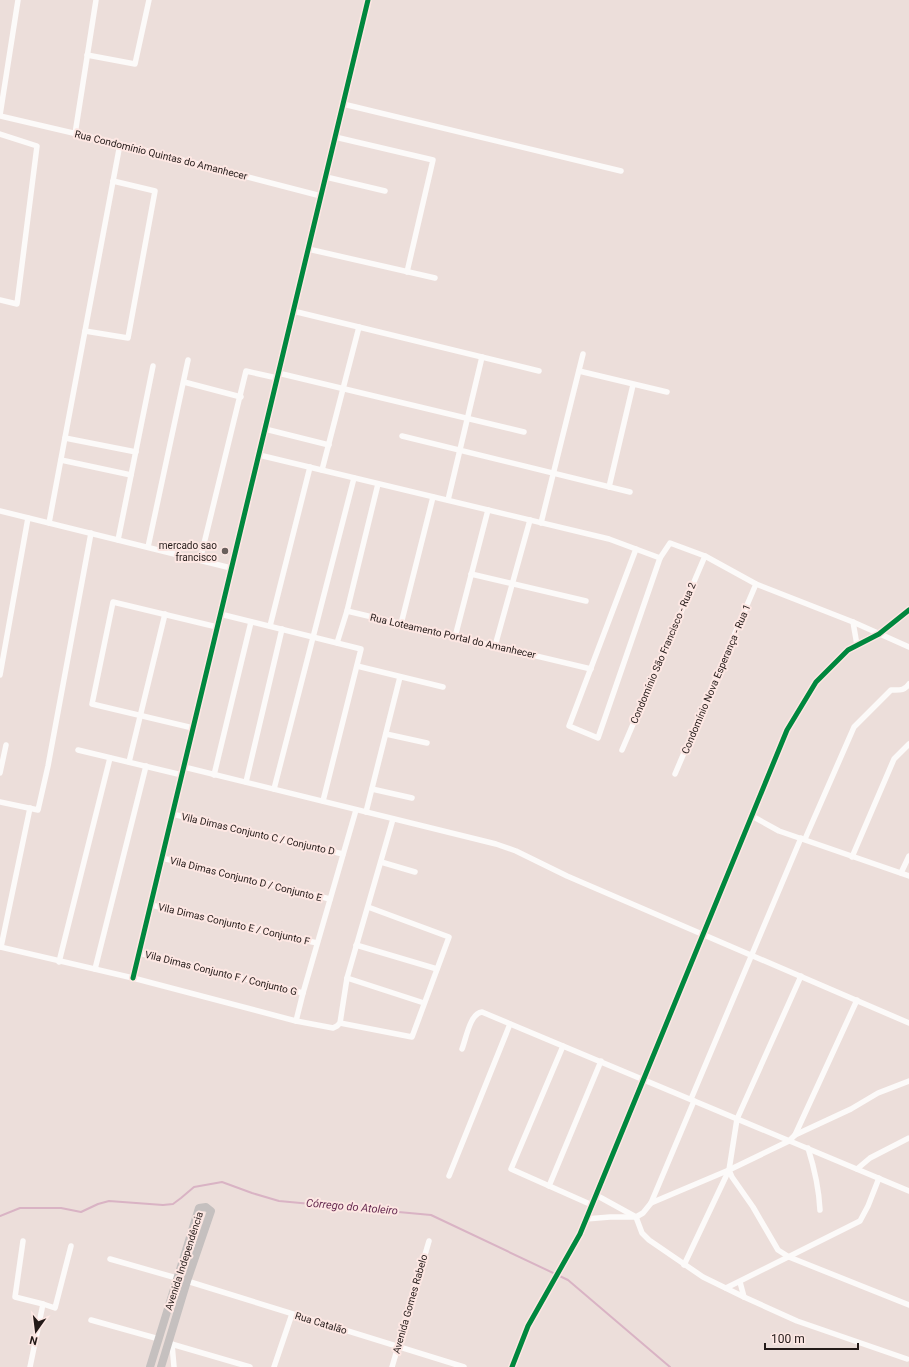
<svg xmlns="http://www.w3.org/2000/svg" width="909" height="1367" font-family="Roboto,sans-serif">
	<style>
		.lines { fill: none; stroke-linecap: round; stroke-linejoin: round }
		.stream { stroke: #d9b3c4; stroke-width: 2 }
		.street { stroke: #fcfaf9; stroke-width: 5.5 }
		.secondary { stroke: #c5c0bf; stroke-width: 8 }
		.cycleway-casing { stroke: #fde7e3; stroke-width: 8 }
		.cycleway { stroke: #00873e; stroke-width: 5 }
		.poi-dot { fill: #695f5c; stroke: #fde7e3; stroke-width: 1.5 }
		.labels { text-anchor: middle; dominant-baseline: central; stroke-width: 4; stroke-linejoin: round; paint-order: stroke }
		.street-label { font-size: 10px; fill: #231a18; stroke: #fde7e3 }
		.poi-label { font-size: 10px; fill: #231a18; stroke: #fde7e3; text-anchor: end }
		.water-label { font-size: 11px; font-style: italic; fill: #65294f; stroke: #fde7e3 }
	</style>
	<rect width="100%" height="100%" fill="#ecdeda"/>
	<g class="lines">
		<polyline class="stream" points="0,1216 20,1208 61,1208 81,1212 98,1204 109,1201 163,1205 173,1204 181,1198 194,1187 222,1182 252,1193 279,1201 431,1215 568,1280 670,1367"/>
		<g class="street">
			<polyline points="87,55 135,64 149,0"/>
			<polyline points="343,104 621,171"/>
			<polyline points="0,115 18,0"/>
			<polyline points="0,116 120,144 321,196"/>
			<polyline points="0,134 37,146 17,304 0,300"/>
			<polyline points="75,134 96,0"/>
			<polyline points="335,137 433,160 407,272"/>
			<polyline points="326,177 385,191"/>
			<polyline points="308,249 435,278"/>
			<polyline points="293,311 539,371"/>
			<polyline points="85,331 128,338 155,191 113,181"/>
			<polyline points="579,371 667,392"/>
			<polyline points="278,373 524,432"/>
			<polyline points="184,382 241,397"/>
			<polyline points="265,429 329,445"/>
			<polyline points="402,436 630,492"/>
			<polyline points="65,438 136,452"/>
			<polyline points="259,455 609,539 660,558"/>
			<polyline points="61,460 131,475"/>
			<polyline points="322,470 359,327"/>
			<polyline points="609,487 633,385"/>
			<polyline points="448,500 482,357"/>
			<polyline points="0,511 231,568"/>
			<polyline points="49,523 120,144"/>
			<polyline points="541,523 583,354"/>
			<polyline points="118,540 153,366"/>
			<polyline points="148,547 188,360"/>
			<polyline points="636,549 569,726 598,738 660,558 670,543 705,556 756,584 853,622 909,647"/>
			<polyline points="200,560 246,371 277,378"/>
			<polyline points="471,574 586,601"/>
			<polyline points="347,611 591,669"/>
			<polyline points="220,614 361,649 323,801"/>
			<polyline points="853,622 857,645"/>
			<polyline points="401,624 433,497"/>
			<polyline points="270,626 310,467"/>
			<polyline points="455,637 488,510"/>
			<polyline points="337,643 347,611 378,484"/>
			<polyline points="495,646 530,520"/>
			<polyline points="357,666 443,687"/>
			<polyline points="0,675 28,518"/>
			<polyline points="193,728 92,704 113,602 217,627"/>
			<polyline points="386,734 427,743"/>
			<polyline points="78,750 182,775"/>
			<polyline points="622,750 705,556"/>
			<polyline points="129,762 165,614"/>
			<polyline points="184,767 496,844 516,851 567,876 909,1023"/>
			<polyline points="0,773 6,745"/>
			<polyline points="675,774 756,584"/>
			<polyline points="214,775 251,622"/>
			<polyline points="246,782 282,629"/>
			<polyline points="274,789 354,478"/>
			<polyline points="372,789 412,798"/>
			<polyline points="0,802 38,810 48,766 91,533"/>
			<polyline points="366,812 400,677"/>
			<polyline points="172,814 343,854"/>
			<polyline points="752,816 779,831 909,876"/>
			<path d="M805 839 854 727 891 690C900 690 904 691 909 684"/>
			<polyline points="852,857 894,759 909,744"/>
			<polyline points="162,858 330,899"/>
			<polyline points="381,862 415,872"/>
			<polyline points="901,873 909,856"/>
			<polyline points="151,905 317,943"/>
			<polyline points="356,945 437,969"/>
			<polyline points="0,947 133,978 296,1021 333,1028 337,1026 340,1023 347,978 393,819"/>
			<polyline points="1,947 30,808"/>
			<polyline points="139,953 303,993"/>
			<polyline points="59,962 110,758"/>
			<polyline points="95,969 146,766"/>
			<polyline points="801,976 737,1119 729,1170 732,1177 753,1207 778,1250 789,1257 909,1305"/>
			<polyline points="133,978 368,0"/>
			<polyline points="347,978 424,1003"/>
			<polyline points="296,1021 303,993 356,810"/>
			<polyline points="340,1023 412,1037 449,937 368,907"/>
			<polyline points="563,1046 511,1169 592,1205"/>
			<path d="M462 1049C466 1039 470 1013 482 1012L909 1191"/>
			<polyline points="691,1099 801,838"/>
			<polyline points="795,1135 851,1109 878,1093 909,1081"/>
			<path d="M808 1148C814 1167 819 1190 820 1210"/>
			<polyline points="857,1169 870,1158 909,1138"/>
			<polyline points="449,1176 510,1024"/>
			<polyline points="549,1186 601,1061"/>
			<polyline points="596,1195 636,1217 642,1233 649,1240 703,1277 744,1297 797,1321 907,1359"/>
			<polyline points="651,1203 694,1101"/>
			<polyline points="586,1219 610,1217 636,1217 643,1213 651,1203 729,1170 789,1141 795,1135 857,1000"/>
			<polyline points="23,1241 15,1297 43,1304 30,1367"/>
			<polyline points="110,1259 187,1281 464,1367"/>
			<polyline points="684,1265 729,1170"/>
			<polyline points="740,1282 744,1297"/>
			<polyline points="726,1288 860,1221 868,1206 879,1178"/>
			<polyline points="43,1304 55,1308 71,1246"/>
			<polyline points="91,1320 159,1339"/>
			<polyline points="168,1343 250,1367"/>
			<polyline points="172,1344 174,1367"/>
			<polyline points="274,1367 292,1314"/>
			<polyline points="392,1367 429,1241"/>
			<polyline points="512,1367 528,1326 580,1234 787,730 816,682 848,650 879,634 909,610"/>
		</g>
		<polyline class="secondary" points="150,1367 199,1208 206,1207 211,1211 187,1281 161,1367"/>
		<g class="cycleway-casing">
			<g id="cycleway">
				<polyline points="133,978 368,0"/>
				<polyline points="512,1367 528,1326 580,1234 787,730 816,682 848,650 879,634 909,610"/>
			</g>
		</g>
		<use href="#cycleway" class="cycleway"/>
	</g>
	<circle class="poi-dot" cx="225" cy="551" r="4"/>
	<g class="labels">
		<g class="street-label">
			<text transform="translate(161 155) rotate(14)">Rua Condomínio Quintas do Amanhecer</text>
			<text transform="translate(453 636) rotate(13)">Rua Loteamento Portal do Amanhecer</text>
			<text transform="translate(663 653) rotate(-67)">Condomínio São Francisco - Rua 2</text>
			<text transform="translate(716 679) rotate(-67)">Condomínio Nova Esperança - Rua 1</text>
			<text transform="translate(258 834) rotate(13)">Vila Dimas Conjunto C / Conjunto D</text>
			<text transform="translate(246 879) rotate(14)">Vila Dimas Conjunto D / Conjunto E</text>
			<text transform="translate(234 924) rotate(13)">Vila Dimas Conjunto E / Conjunto F</text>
			<text transform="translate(221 973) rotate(14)">Vila Dimas Conjunto F / Conjunto G</text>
			<text transform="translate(184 1261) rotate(-72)">Avenida Independência</text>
			<text transform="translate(410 1304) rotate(-74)">Avenida Gomes Rabelo</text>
			<text transform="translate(321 1323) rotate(17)">Rua Catalão</text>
		</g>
		<g class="poi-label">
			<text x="217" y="545">mercado sao<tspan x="217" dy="12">francisco</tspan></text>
		</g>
		<g class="water-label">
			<text transform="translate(352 1207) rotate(5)">Córrego do Atoleiro</text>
		</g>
	</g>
	<g transform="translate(36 1331) rotate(194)" stroke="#fde7e3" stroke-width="3" paint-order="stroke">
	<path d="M0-3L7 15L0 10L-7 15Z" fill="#231a18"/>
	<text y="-6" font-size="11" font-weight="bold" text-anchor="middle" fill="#231a18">N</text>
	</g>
	<path d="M765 1343v6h93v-6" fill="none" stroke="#231a18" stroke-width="2"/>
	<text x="771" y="1343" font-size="12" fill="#231a18" stroke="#fde7e3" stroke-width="3" paint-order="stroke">100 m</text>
</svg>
